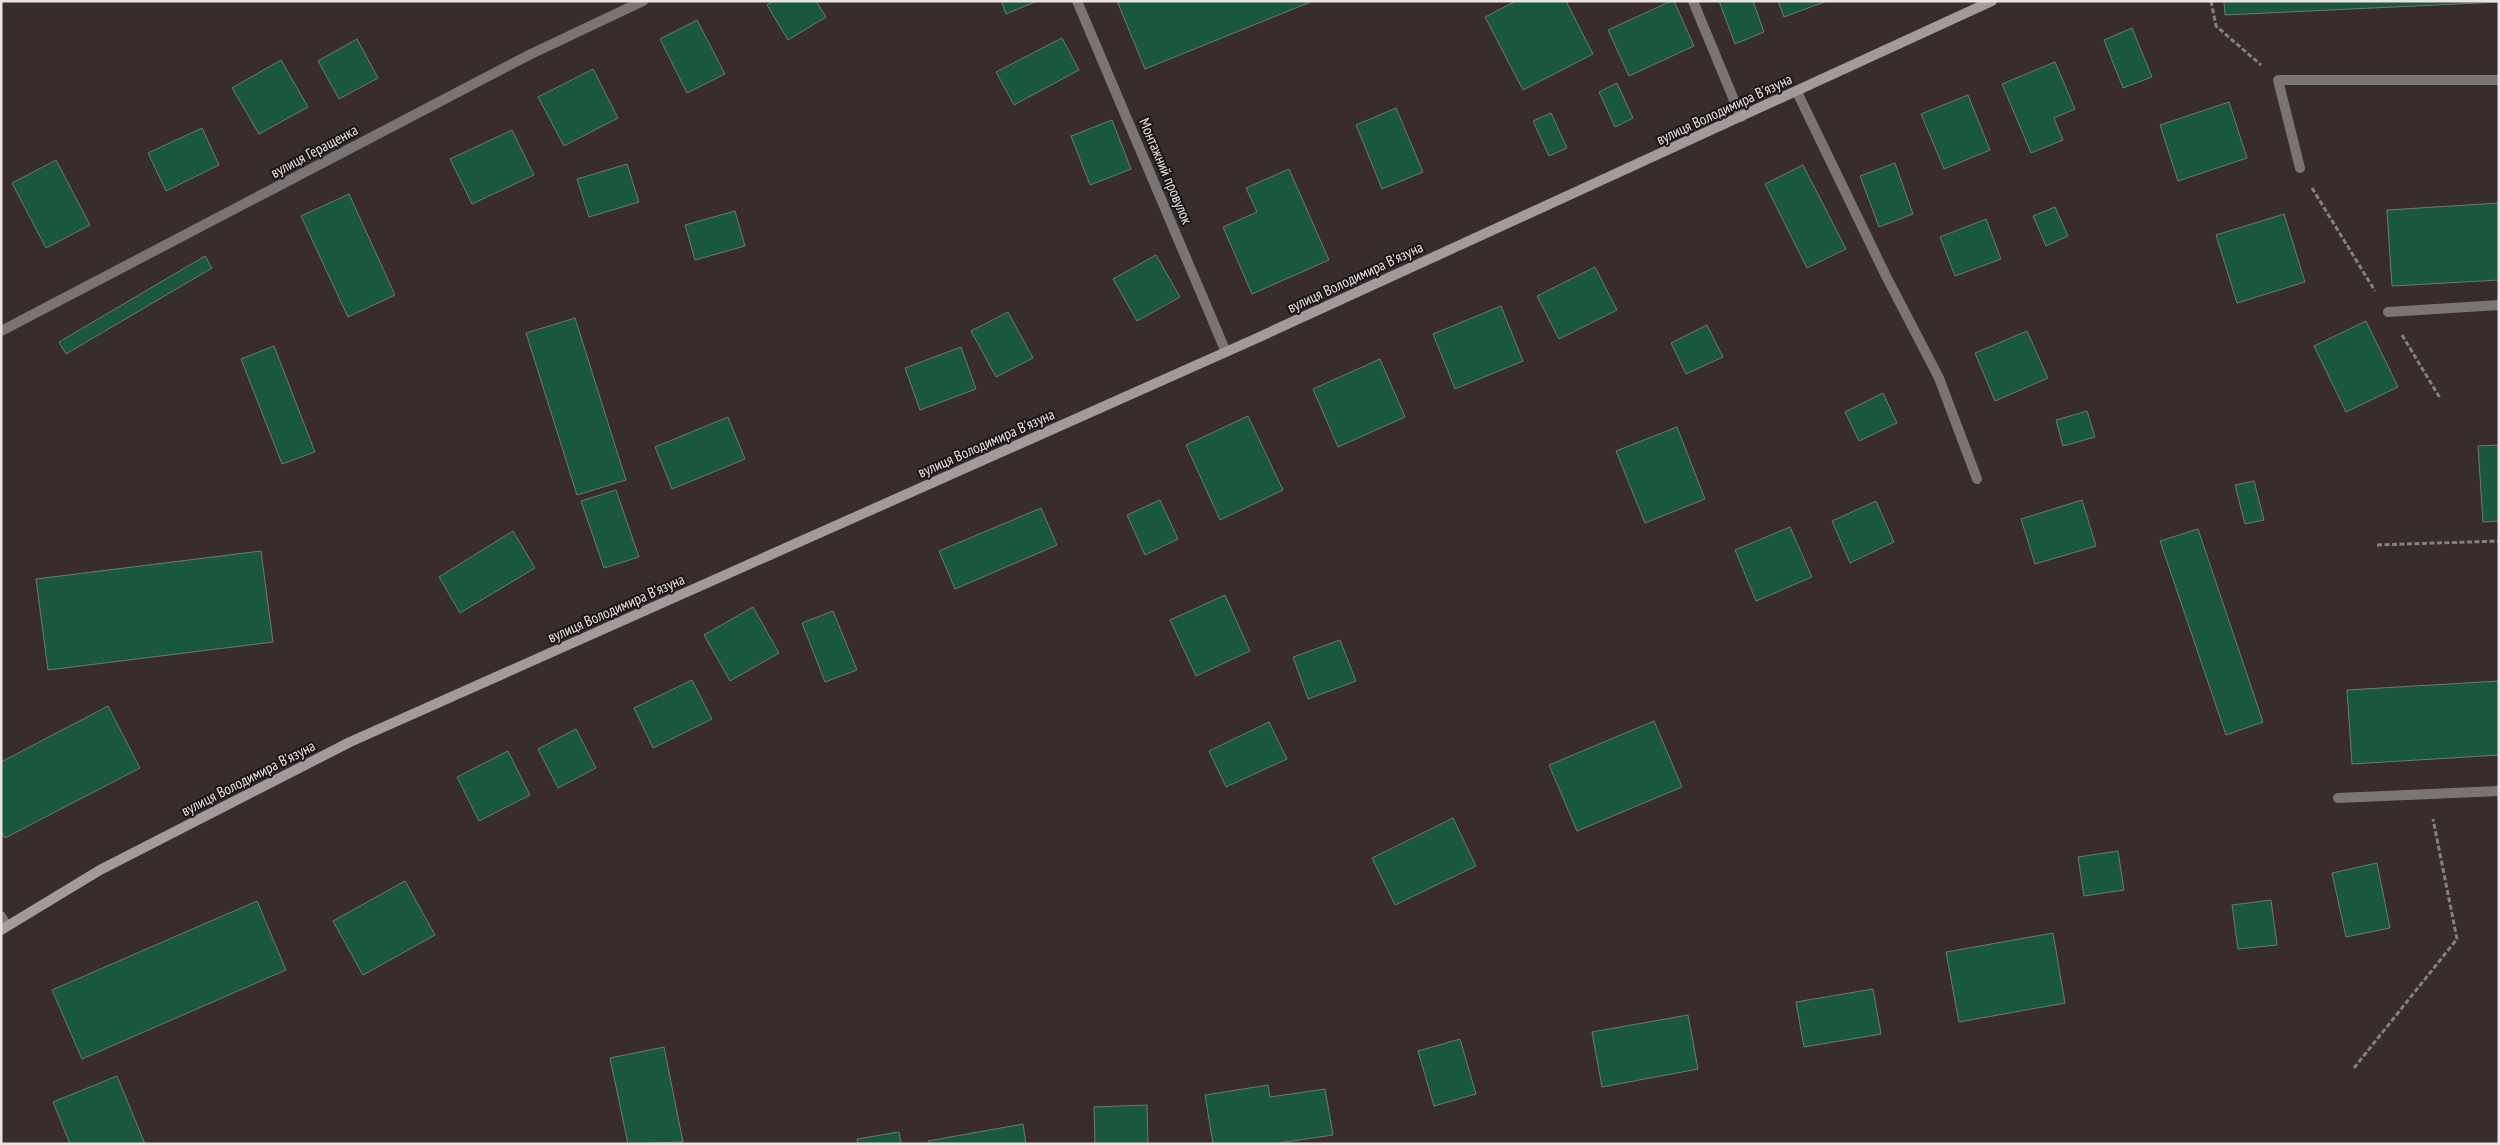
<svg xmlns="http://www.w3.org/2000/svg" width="2500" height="1145" font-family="'PT Sans Narrow',sans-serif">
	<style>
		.building { fill: #1a583e; stroke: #6d7a73 }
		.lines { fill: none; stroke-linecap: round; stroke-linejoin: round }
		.path { stroke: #887e7f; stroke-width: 3; stroke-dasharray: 5 2.5; stroke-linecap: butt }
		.service { stroke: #7a7474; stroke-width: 10 }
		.minor { stroke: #7a7474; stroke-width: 10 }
		.secondary { stroke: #a59a9b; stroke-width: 10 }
		.labels { text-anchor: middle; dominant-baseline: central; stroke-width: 4; stroke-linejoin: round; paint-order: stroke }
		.street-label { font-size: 15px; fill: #ece4e4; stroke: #1b1616 }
	</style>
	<rect width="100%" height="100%" fill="#382c2d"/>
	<g class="building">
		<polygon points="774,1 816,1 826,17 788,40 767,5"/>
		<polygon points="1001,1 1037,1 1006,14"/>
		<polygon points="1117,1 1313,1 1145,69"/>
		<polygon points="1516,1 1566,1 1593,54 1523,90 1485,17"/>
		<polygon points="1671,1 1674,1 1694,46 1629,76 1608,30"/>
		<polygon points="1719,1 1753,1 1764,32 1735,44"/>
		<polygon points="1778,1 1827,1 1784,17"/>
		<polygon points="2224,1 2499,1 2499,2 2225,15"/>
		<polygon points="697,20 725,74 687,93 660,39"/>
		<polygon points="2132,28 2152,77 2123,88 2104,40"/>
		<polygon points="1062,38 1079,70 1014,105 996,72"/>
		<polygon points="357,39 378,78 339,99 318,61"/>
		<polygon points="281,60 308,107 259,134 232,88"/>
		<polygon points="2055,62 2075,109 2054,118 2063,140 2031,153 2002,84"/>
		<polygon points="593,69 618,118 564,146 538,97"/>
		<polygon points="1617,83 1633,118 1615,127 1599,92"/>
		<polygon points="1968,95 1990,150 1944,169 1921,114"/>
		<polygon points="2229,102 2247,158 2178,181 2160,125"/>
		<polygon points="1396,108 1423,172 1382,189 1356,125"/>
		<polygon points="1551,113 1567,148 1549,156 1533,121"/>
		<polygon points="1112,120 1131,169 1090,185 1071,136"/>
		<polygon points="202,128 219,165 166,191 148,153"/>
		<polygon points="512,130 534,175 472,204 450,159"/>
		<polygon points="56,160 90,225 46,248 12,183"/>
		<polygon points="1895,163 1913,214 1879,227 1860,176"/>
		<polygon points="627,164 639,202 589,217 577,179"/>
		<polygon points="1803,165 1846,249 1807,268 1765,184"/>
		<polygon points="1289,169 1329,260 1252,294 1223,227 1257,212 1246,188"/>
		<polygon points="349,194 395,295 348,317 301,216"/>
		<polygon points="2499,203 2499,280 2392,286 2387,210"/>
		<polygon points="2055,207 2068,236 2046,246 2033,216"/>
		<polygon points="735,211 745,246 695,260 685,225"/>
		<polygon points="2284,214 2305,282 2237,303 2216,235"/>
		<polygon points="1986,219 2001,259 1955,276 1940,237"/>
		<polygon points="1156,255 1180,297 1137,321 1113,279"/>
		<polygon points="205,256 212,268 66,354 59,342"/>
		<polygon points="1595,267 1617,310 1559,339 1537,296"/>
		<polygon points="1501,306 1523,361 1455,389 1433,334"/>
		<polygon points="1008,312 1033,358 996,377 971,331"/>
		<polygon points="575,318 626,480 577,495 526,333"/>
		<polygon points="2366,321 2398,387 2346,412 2314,346"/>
		<polygon points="1707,325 1723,357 1686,374 1671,343"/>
		<polygon points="2027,331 2048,378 1995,401 1975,353"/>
		<polygon points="274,346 315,452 282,464 241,359"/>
		<polygon points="961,347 976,389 920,410 905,368"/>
		<polygon points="1380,359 1405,417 1338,447 1313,389"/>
		<polygon points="1883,393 1897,423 1859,441 1845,412"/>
		<polygon points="2087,411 2095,437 2063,446 2056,420"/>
		<polygon points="1248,416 1283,490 1220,520 1186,445"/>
		<polygon points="728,417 745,459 672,489 655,447"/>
		<polygon points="1677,427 1705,499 1645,523 1616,451"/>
		<polygon points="2499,445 2499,521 2483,522 2478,446"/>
		<polygon points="2254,481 2264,520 2245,524 2235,485"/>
		<polygon points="616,490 639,557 604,568 581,501"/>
		<polygon points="1160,500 1178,539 1145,555 1127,515"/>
		<polygon points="2082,500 2096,546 2035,564 2021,519"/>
		<polygon points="1876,501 1894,542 1850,563 1832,521"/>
		<polygon points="1041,508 1057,545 955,589 939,551"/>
		<polygon points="1790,527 1812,577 1756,601 1735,550"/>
		<polygon points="2198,529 2263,722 2226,735 2160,541"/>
		<polygon points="513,531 535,568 460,613 439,577"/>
		<polygon points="261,551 273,642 48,670 36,579"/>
		<polygon points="1225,595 1250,651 1196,676 1170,620"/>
		<polygon points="753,607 779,653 730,681 704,635"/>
		<polygon points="833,611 857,670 825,682 802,623"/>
		<polygon points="1340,640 1356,681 1308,699 1293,657"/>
		<polygon points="692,680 712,719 653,748 634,708"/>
		<polygon points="2499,681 2499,755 2352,764 2347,690"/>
		<polygon points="108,706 140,768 5,838 1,832 1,762"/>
		<polygon points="1654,721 1682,787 1577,831 1549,765"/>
		<polygon points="1269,722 1287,759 1226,787 1209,751"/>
		<polygon points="576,729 596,768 558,788 538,749"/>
		<polygon points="508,751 530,795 479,821 457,777"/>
		<polygon points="1453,818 1476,866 1395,905 1372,858"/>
		<polygon points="2118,851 2124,890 2084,896 2078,857"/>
		<polygon points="2377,863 2390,928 2346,937 2332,873"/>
		<polygon points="405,881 435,935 363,975 333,921"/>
		<polygon points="2271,900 2277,945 2238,949 2232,905"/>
		<polygon points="257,901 286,970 82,1059 52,990"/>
		<polygon points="2053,933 2065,1003 1959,1022 1946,952"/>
		<polygon points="1873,989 1881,1034 1804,1047 1796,1002"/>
		<polygon points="1688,1015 1698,1069 1602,1087 1592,1032"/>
		<polygon points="1460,1039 1476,1094 1434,1106 1418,1051"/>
		<polygon points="664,1047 683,1142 628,1144 610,1058"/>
		<polygon points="117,1076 145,1144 70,1144 53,1102"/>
		<polygon points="1268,1085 1270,1097 1325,1089 1333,1135 1273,1144 1213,1144 1205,1095"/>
		<polygon points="1147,1105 1148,1144 1095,1144 1094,1107"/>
		<polygon points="1023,1124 1026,1144 929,1144 928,1141"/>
		<polygon points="899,1132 901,1144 858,1144 857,1139"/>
	</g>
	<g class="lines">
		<g class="path">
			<polyline points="2211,1 2216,26 2261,65"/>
			<polyline points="2312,188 2375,291"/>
			<polyline points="2402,335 2440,398"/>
			<polyline points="2377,545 2499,541"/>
			<polyline points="2354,1068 2457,939 2433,819"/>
		</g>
		<g class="service">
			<polyline points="1693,1 1741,117"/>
			<polyline points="1797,92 1886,276 1939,378 1977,479"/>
			<polyline points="2300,168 2278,80 2499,80"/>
			<polyline points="2388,312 2499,305"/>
			<polyline points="2338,798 2499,791"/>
			<polyline points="1,916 7,926"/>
		</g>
		<g class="minor">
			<polyline points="1077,1 1226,352"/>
			<polyline points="1,331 529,55 643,1"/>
		</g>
		<polyline class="secondary" points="1,930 100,870 350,742 1255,339 1992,1"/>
	</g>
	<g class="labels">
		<g class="street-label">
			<text transform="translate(1724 109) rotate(-25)">вулиця Володимира В'язуна</text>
			<text transform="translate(314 151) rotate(-28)">вулиця Геращенка</text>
			<text transform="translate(1166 171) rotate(67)">Монтажний провулок</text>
			<text transform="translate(1355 277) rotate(-25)">вулиця Володимира В'язуна</text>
			<text transform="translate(986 443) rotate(-24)">вулиця Володимира В'язуна</text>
			<text transform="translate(616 608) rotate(-24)">вулиця Володимира В'язуна</text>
			<text transform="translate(248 778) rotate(-27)">вулиця Володимира В'язуна</text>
		</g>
	</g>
	<rect width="2500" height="1145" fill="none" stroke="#ece4e4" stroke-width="5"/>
</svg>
